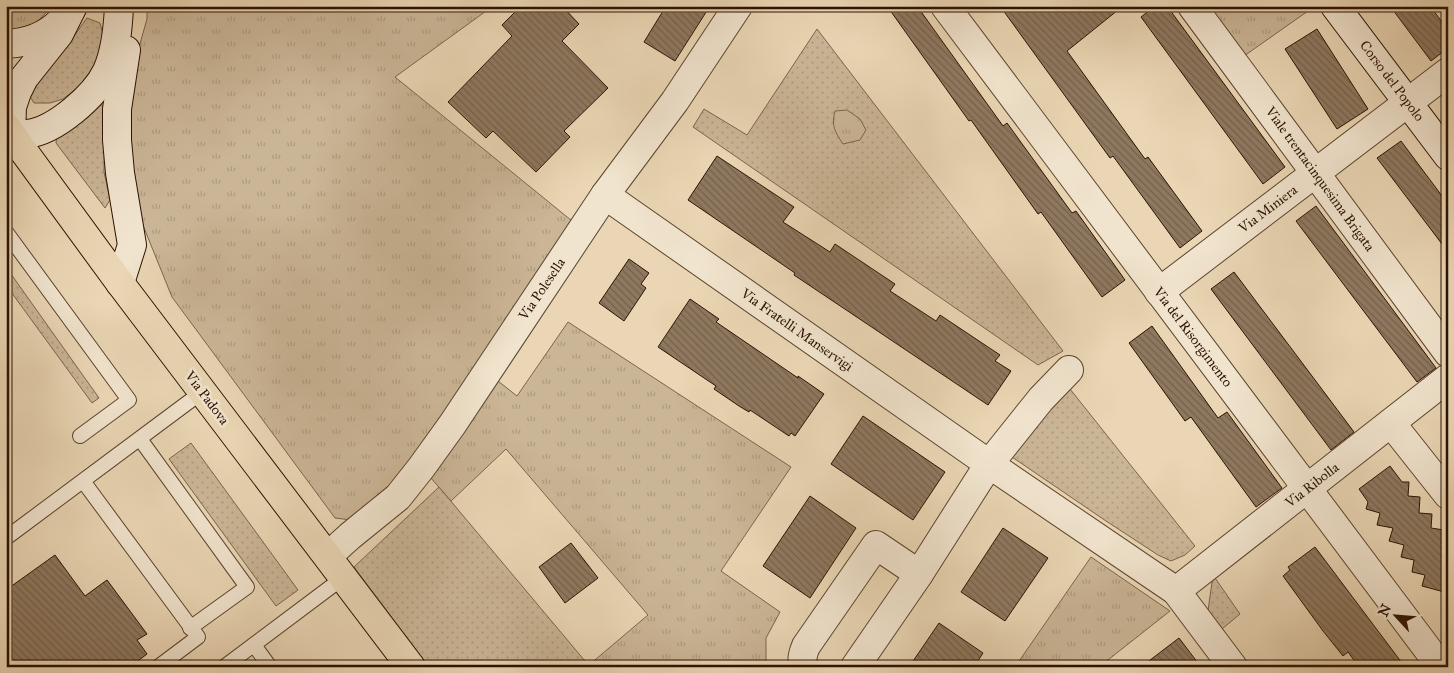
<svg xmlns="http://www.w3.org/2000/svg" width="1454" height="673" font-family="'IM FELL Great Primer',serif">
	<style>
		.grass { fill: url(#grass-dots); stroke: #7a644c }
		.park { fill: url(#park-tufts); stroke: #7a644c }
		.building { fill: url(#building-back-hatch); stroke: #2b1202 }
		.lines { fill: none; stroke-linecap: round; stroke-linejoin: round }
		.lane-casing { stroke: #5b432e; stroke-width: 16 }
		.street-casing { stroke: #5b432e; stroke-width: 30 }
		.secondary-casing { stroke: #2b1202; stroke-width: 30 }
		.primary-casing { stroke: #2b1202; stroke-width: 30 }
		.lane { stroke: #f1e4ce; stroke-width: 14 }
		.street { stroke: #f1e4ce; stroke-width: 28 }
		.secondary { stroke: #f1e4ce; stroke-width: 28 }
		.primary { stroke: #ead6b4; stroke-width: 28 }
		.labels { text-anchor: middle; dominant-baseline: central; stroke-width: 5; stroke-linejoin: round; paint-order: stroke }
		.street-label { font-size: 14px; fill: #2b1202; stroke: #f1e4ce }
	</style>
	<defs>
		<pattern id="grass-dots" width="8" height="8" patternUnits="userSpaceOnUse" patternTransform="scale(1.25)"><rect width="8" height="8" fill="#cab596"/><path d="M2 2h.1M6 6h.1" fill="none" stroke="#ae9b80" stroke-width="1.8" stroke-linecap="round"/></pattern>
		<pattern id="park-tufts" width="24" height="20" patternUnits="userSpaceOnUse" patternTransform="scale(1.25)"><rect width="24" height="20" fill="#cab596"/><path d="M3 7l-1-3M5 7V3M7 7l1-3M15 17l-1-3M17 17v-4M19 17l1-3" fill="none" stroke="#ae9b80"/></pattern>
		<pattern id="building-back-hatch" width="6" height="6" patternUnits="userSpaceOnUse" patternTransform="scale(1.25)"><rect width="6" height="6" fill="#8e785f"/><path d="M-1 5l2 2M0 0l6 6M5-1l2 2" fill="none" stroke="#74614c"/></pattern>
	</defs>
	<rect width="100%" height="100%" fill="#ead6b4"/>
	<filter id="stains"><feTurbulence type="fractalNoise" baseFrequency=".004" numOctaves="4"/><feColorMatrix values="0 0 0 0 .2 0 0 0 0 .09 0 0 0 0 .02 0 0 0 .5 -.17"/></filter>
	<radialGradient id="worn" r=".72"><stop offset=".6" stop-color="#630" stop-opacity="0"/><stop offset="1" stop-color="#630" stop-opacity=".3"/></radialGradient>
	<g class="grass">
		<path d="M87 18 100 23 104 38 99 56 87 78 75 90 63 99 50 103H34L29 95C47 69 69 45 87 18Z"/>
		<polygon points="817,29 1063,351 1038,365 693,127 704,109 747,135"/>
		<polygon points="97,104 105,106 104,172 110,200 105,208 56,143 57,134"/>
		<polygon points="6,267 99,398 92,403 6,285"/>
		<polygon points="1070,389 1195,546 1185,555 1171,561 1158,555 1106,521 1012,457 1049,404"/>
		<polygon points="191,443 298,590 276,606 169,459"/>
		<polygon points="439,487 590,667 429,667 354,567"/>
		<polygon points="1213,575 1240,614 1222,629 1208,611"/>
	</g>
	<g class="park">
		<polygon points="6,6 52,6 40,19 23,32 6,33"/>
		<polygon points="147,6 493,6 395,77 577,225 411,472 351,520 335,518 172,297 138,213 127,115 137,54 147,19"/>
		<polygon points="1207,6 1305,6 1308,11 1244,56"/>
		<path d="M847 110 860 119 866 130 860 140 843 144C835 132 831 126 835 111Z"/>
		<polygon points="568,322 791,467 721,571 780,612 766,638 766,663 767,667 590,667 589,665 648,615 506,449 451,501 430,477 498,381 517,396"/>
		<polygon points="1091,557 1170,611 1099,667 1015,667"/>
	</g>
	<g class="building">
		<polygon points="521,6 562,6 579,24 562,41 608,88 564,131 570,137 536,172 493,131 486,138 448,102 512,36 502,25"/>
		<polygon points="666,6 710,6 675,61 644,42"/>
		<polygon points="887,6 917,6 1003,126 1007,123 1072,213 1076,211 1125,280 1102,297 1041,212 1038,214 971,120 969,121"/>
		<polygon points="1000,6 1123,6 1067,51 1145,159 1148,157 1202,231 1180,248 1113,156 1110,158"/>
		<polygon points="1155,6 1167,6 1285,167 1263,184 1141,17"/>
		<polygon points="1390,6 1430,6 1448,30 1448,48 1431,61"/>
		<polygon points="1317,29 1368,109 1337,129 1285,49"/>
		<polygon points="1401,141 1448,204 1448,252 1377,158"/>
		<polygon points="717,156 794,207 783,222 830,252 835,244 895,284 890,291 936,321 940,315 1000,355 995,361 1011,371 988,405 794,275 795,273 688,200"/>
		<polygon points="1316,206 1436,368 1417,382 1296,221"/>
		<polygon points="629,259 649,273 641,284 646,288 624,321 599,303"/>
		<polygon points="1234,272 1354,432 1331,450 1211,289"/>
		<polygon points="690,299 719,319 716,322 798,378 798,376 824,394 795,436 791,433 789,436 750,410 749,412 739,406 714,389 716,386 658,347"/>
		<polygon points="1152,326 1218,418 1227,412 1282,488 1256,507 1191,417 1185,421 1129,343"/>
		<polygon points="863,416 945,472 913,520 831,464"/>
		<polygon points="1390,466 1402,482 1409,482 1408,496 1420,497 1419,513 1432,514 1431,528 1444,530 1442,544 1448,544 1448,593 1422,586 1425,575 1412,572 1414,560 1401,557 1404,545 1389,541 1393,528 1377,525 1380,513 1366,509 1368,502 1359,489"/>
		<polygon points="810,496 856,528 810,598 763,566"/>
		<polygon points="1003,528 1048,558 1005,621 961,592"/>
		<polygon points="571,543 598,578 565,603 539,567"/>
		<polygon points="1315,547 1405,667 1359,667 1348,652 1343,656 1323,631 1283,576 1290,570 1288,567"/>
		<polygon points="55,555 85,596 107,580 147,634 137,640 147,654 130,667 6,667 6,590"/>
		<polygon points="939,623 983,653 974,667 909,667"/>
		<polygon points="1179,638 1201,667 1141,667"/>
	</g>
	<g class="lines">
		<g class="lane-casing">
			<g id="lane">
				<polyline points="6,232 129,400 80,436"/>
				<polyline points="140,439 247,587 190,628"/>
				<polyline points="83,481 198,637 158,667"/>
				<polyline points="6,538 202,392"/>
				<polyline points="254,645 270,667"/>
				<polyline points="224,667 344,577"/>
			</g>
		</g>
		<g class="street-casing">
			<g id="street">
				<polyline points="945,6 1441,667"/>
				<polyline points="1192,6 1448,353"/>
				<polyline points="605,195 989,464 1176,591 1233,667"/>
				<polyline points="1159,292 1448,72"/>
				<polyline points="1391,423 1448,495"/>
				<polyline points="328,556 350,536 398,497 421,468 452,425 605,195 675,101 738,6"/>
				<polyline points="919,574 989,464 1041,399 1069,370"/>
				<polyline points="1176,591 1448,378"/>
				<path d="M804 667C801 659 803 653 806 646L876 545 919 574 855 667"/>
			</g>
		</g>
		<g class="secondary-casing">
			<g id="secondary">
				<path d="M73 6 59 34 24 78 17 92 12 107 11 134C16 134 22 135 27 134 55 131 95 96 107 71 116 51 118 28 119 6"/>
				<polyline points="1335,6 1448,156"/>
				<path d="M6 44C27 43 45 37 60 22"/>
				<polyline points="120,283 132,245 120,173 117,140 117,109 126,50"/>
			</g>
		</g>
		<g class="primary-casing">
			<polyline id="primary" points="6,127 120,283 411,667"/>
		</g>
		<use href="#lane" class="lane"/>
		<use href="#street" class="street"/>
		<use href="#secondary" class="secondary"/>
		<use href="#primary" class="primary"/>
	</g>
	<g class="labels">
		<g class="street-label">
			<text transform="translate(1392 81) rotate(53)">Corso del Popolo</text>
			<text transform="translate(1320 179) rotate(54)">Viale trentacinquesima Brigata</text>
			<text transform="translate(1268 209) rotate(-37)">Via Miniera</text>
			<text transform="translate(542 289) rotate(-56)">Via Polesella</text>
			<text transform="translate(797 330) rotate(35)">Via Fratelli Manservigi</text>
			<text transform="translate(1193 337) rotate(53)">Via del Risorgimento</text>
			<text transform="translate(207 398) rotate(53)">Via Padova</text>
			<text transform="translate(1312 485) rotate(-38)">Via Ribolla</text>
		</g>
	</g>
	<rect width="1454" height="673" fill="none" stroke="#ead6b4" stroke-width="25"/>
	<rect x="8" y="8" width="1439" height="658" fill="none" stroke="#2b1202" stroke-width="2.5"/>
	<rect x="12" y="12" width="1429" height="648" fill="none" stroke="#2b1202"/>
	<g transform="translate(1396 616) rotate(296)" stroke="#f1e4ce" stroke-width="4" paint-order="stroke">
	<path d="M0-4L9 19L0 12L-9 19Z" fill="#2b1202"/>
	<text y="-8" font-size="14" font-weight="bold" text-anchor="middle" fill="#2b1202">N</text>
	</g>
	<rect width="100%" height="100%" filter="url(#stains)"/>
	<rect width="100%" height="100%" fill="url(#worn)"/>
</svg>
